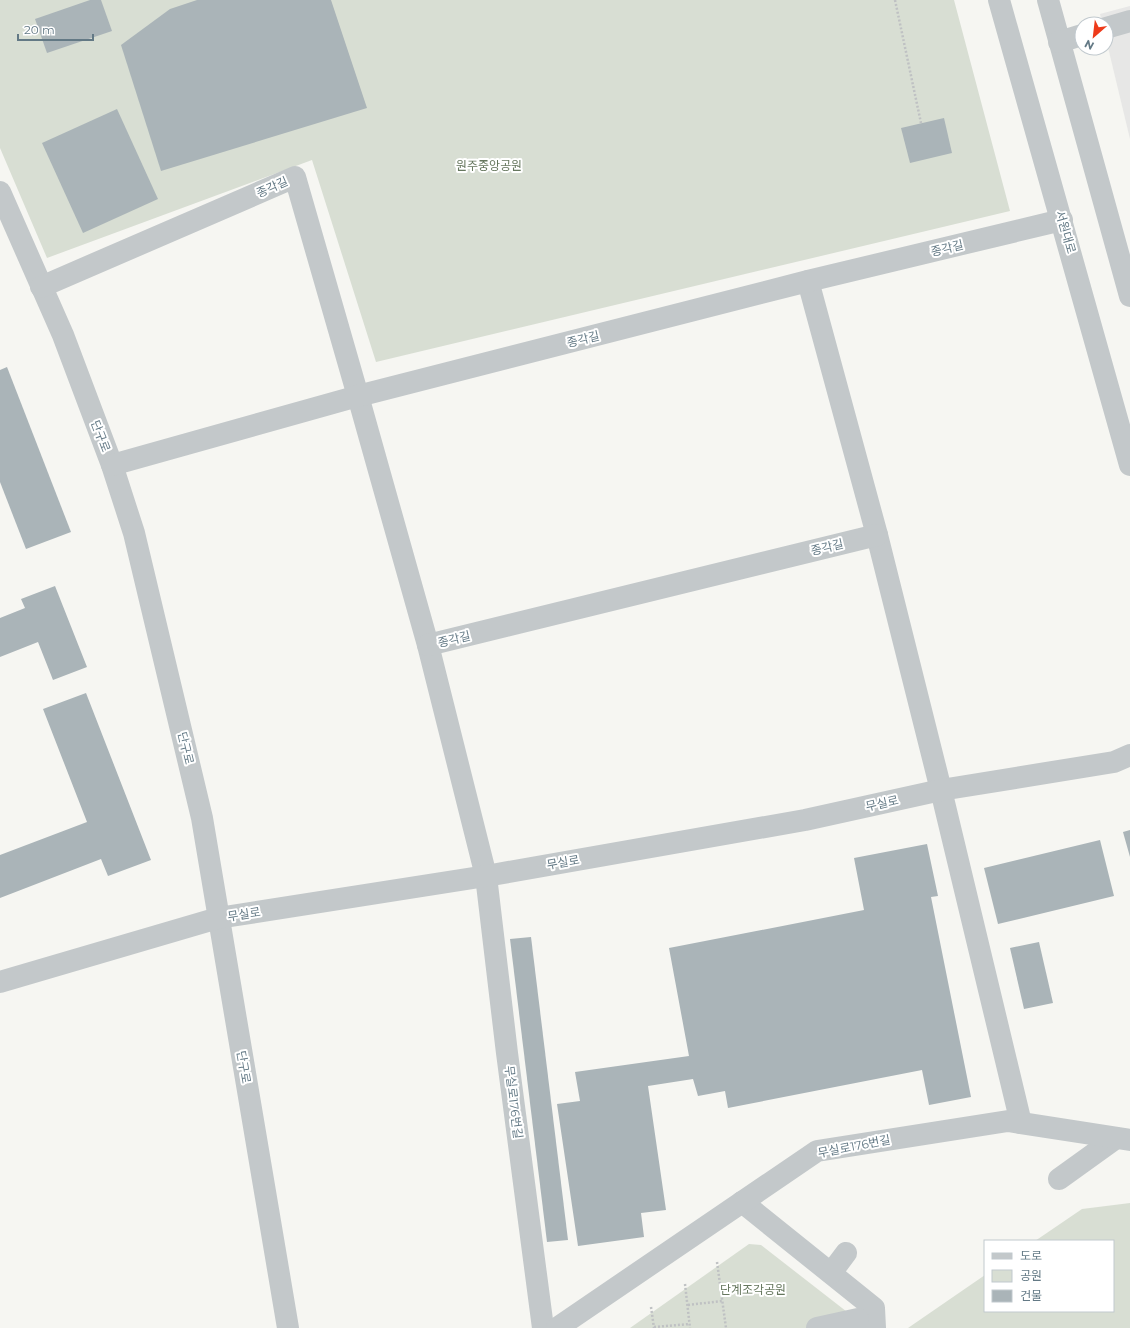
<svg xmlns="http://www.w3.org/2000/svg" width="1130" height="1328" font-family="Montserrat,'Noto Sans KR',sans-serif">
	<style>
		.built { fill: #e7e7e6 }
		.green { fill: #d8ded3 }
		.building { fill: #aab4b8 }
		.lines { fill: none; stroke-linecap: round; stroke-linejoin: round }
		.path { stroke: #bfc1c3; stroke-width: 2.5; stroke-dasharray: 2 2; stroke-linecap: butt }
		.minor { stroke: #c3c8ca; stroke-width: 22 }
		.labels { text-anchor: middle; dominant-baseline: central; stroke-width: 4; stroke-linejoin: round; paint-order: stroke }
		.park-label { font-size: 12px; fill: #66775e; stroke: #fff }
		.street-label { font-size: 12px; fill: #637985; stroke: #fff }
	</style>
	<rect width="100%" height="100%" fill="#f6f6f2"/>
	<polygon class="built" points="1130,6 1130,139 1100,14"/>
	<g class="green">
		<polygon points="0,0 954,0 1010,211 376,362 312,160 47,258 0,148"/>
		<polygon points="1130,1203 1130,1328 908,1328 985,1275 985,1311 1113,1311 1113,1241 1035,1241 1082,1209"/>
		<polygon points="749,1244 761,1245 851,1315 857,1328 630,1328"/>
	</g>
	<g class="building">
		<polygon points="90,0 101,0 112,31 47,53 35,19"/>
		<polygon points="197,0 331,0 367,108 161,171 121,45 170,9"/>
		<polygon points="117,109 158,199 83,233 42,143"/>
		<polygon points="944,118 952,153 910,163 901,128"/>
		<polygon points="7,367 71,532 26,549 0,482 0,370"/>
		<polygon points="55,586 87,667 53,680 38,642 0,657 0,618 25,608 21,599"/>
		<polygon points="86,693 151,860 108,876 101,859 0,898 0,855 87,822 43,709"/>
		<polygon points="1130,830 1130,857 1123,832"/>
		<polygon points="1100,840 1114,896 998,924 984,868"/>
		<polygon points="927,844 938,896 931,897 971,1097 929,1105 922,1070 728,1108 725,1091 698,1096 693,1079 648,1086 666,1210 641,1213 644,1237 578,1246 557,1104 580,1101 575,1072 689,1056 669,948 864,910 854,858"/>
		<polygon points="531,937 568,1240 547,1242 510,939"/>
		<polygon points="1039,942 1053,1003 1024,1009 1010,948"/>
	</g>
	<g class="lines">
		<g class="path">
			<polyline points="895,0 921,123"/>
			<polyline points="717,1262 726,1328"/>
			<polyline points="685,1284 690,1328"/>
			<polyline points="688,1305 722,1301"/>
			<polyline points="651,1307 654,1328"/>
			<polyline points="654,1327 690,1324"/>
		</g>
		<g class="minor">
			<polyline points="999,0 1130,465"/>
			<polyline points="1048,0 1130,296"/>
			<polyline points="1106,28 1130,21"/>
			<polyline points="1059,42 1082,35"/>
			<polyline points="0,192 63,335 112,465 134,533 202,818 288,1328"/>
			<polyline points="808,281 877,535 941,790 1021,1123"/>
			<polyline points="41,287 295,177 358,396 428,645 486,876 507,1053 543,1328"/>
			<polyline points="112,465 358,396 808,281 1062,220"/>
			<polyline points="428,645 877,535"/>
			<polyline points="0,982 218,918 486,876 805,820 941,790 1114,762 1130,755"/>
			<polyline points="1059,1179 1116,1138"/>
			<polyline points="742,1202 874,1308 875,1328"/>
			<polyline points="831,1273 846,1253"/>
			<polyline points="557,1328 817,1151 1008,1121 1130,1140"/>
			<polyline points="817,1328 858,1319"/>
		</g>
	</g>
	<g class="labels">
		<g class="park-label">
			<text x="489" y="165">원주중앙공원</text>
			<text x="753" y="1289">단계조각공원</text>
		</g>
		<g class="street-label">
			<text transform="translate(272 187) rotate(-24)">종각길</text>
			<text transform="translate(1066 232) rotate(74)">서원대로</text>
			<text transform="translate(947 248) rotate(-14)">종각길</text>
			<text transform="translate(583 339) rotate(-14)">종각길</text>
			<text transform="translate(101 436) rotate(69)">단구로</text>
			<text transform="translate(827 547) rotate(-14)">종각길</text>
			<text transform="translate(454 639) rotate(-14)">종각길</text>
			<text transform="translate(186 748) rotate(76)">단구로</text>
			<text transform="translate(882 803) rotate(-13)">무실로</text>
			<text transform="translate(563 862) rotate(-10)">무실로</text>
			<text transform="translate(244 914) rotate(-9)">무실로</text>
			<text transform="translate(244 1067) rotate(80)">단구로</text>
			<text transform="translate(514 1102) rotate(83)">무실로176번길</text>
			<text transform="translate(854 1146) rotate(-11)">무실로176번길</text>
		</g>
	</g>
	<rect x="984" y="1240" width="130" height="72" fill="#ffffff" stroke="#c1c9ce"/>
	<rect x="992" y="1253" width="20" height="6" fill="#c3c8ca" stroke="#c1c9ce"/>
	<text x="1020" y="1260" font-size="12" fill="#637985">도로</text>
	<rect x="992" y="1270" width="20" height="12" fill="#d8ded3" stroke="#c1c9ce"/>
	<text x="1020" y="1280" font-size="12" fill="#637985">공원</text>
	<rect x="992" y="1290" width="20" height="12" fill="#aab4b8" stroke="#c1c9ce"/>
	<text x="1020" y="1300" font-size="12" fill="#637985">건물</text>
	<g transform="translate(1094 36) rotate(208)"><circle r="19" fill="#ffffff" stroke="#c1c9ce"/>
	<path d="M0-3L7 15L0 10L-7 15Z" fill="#ee3a1a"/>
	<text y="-6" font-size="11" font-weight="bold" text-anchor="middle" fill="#637985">N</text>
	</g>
	<path d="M18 34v6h75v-6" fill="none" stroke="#637985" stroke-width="2"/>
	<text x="24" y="34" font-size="12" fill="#637985" stroke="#ffffff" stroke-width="3" paint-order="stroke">20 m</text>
</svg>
